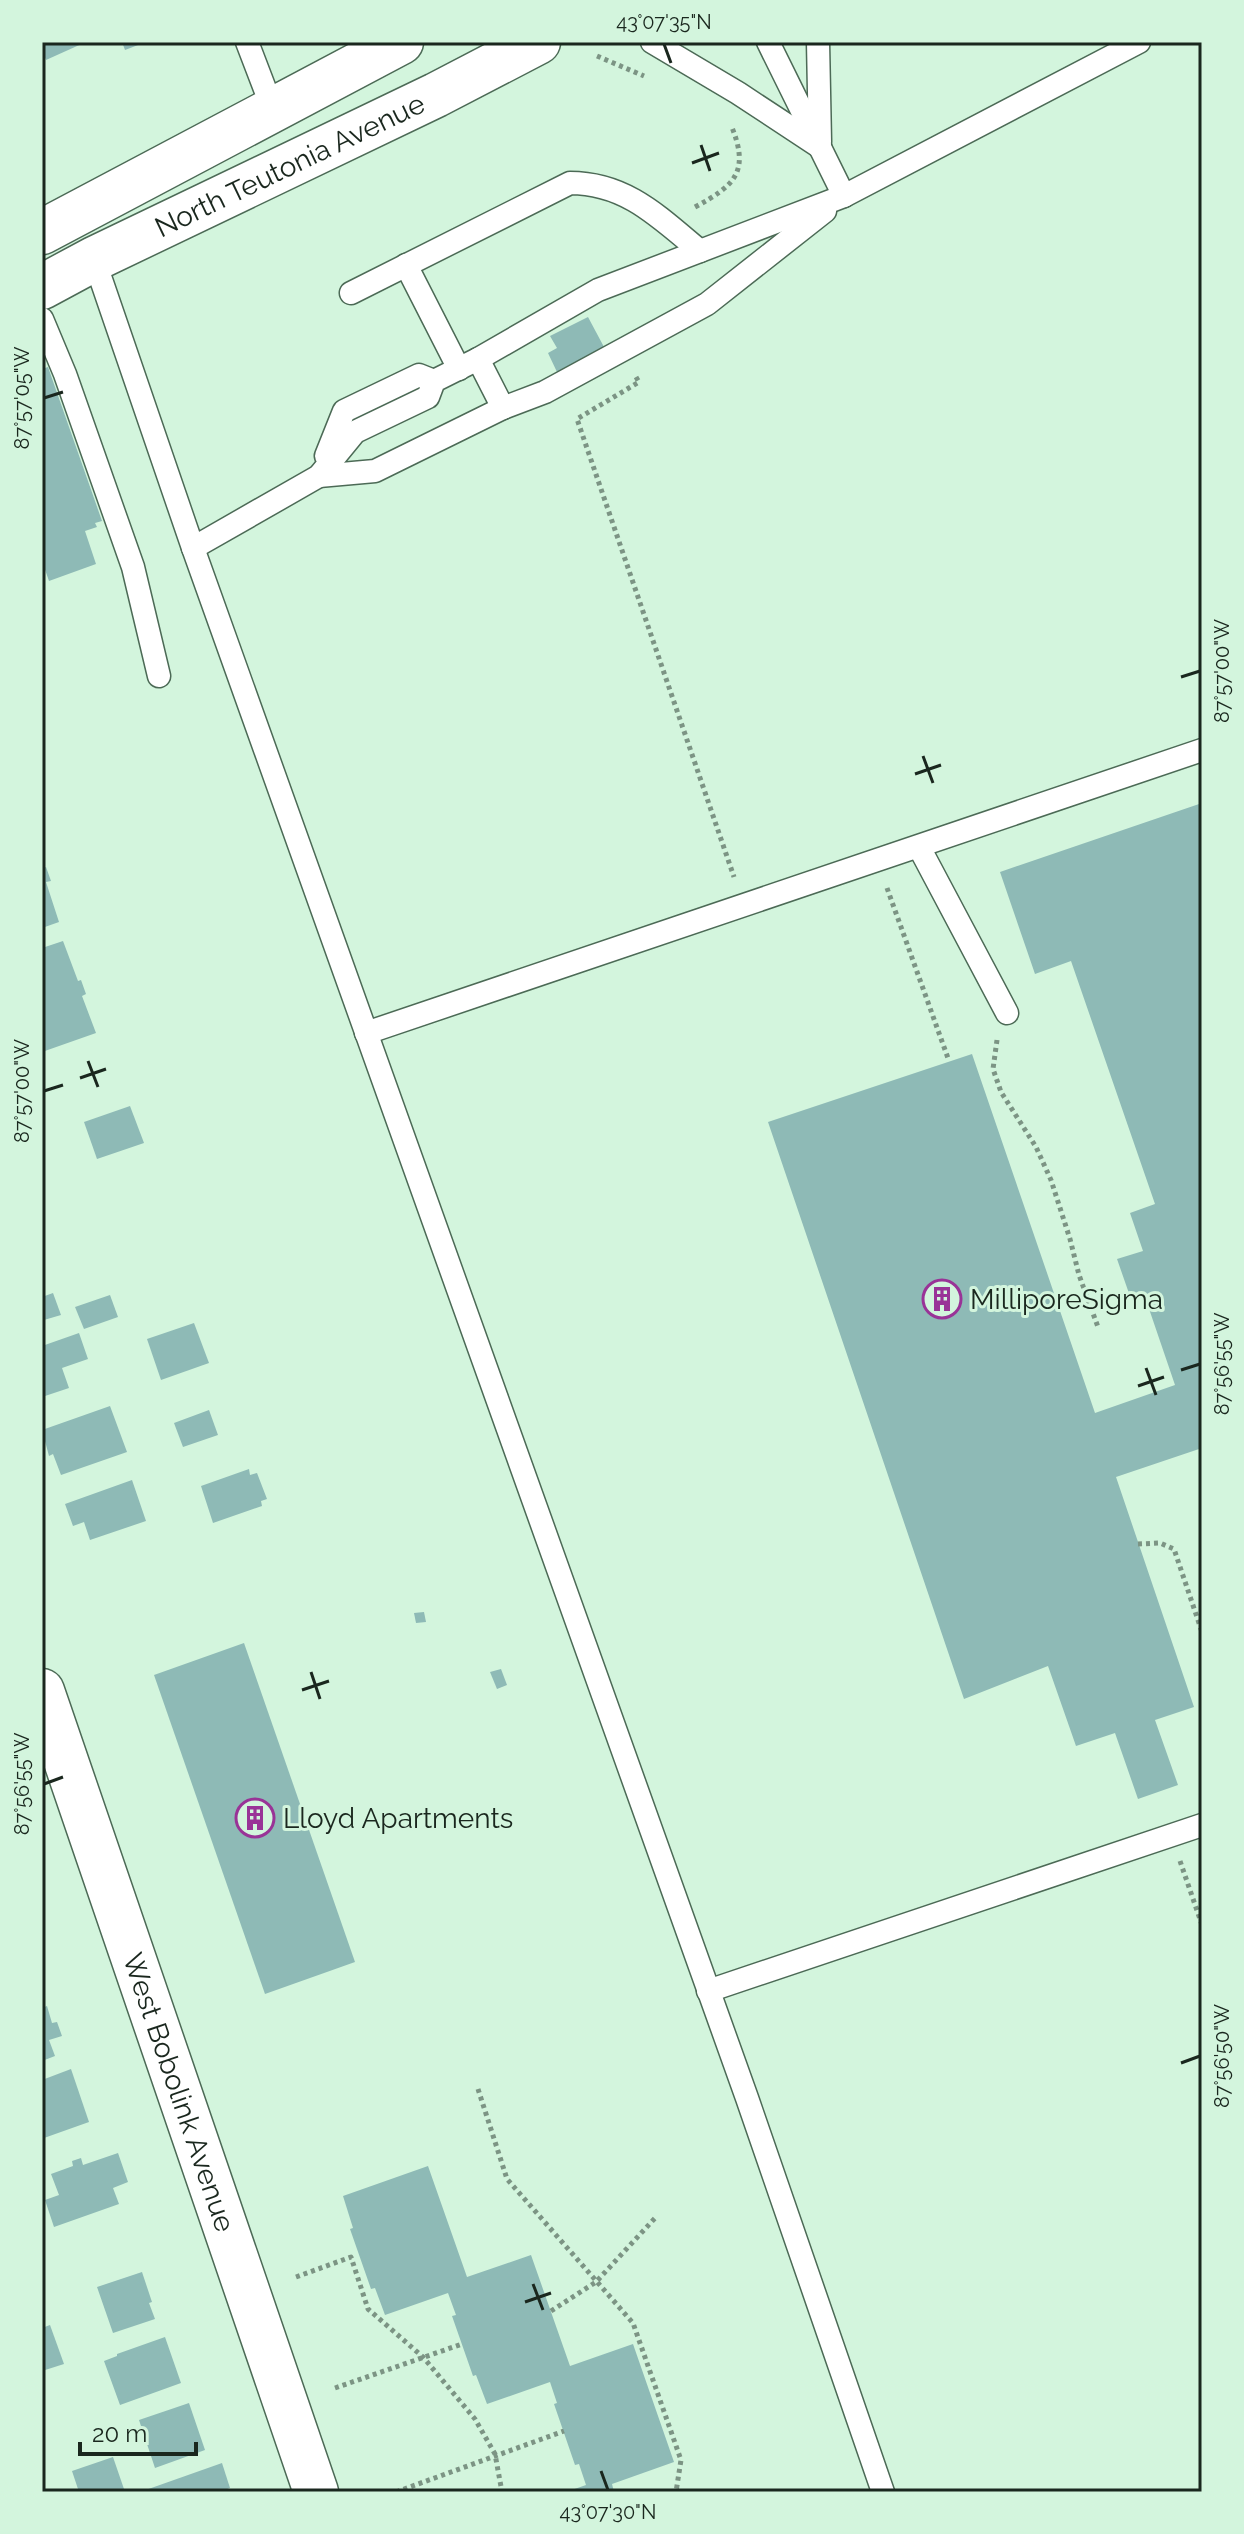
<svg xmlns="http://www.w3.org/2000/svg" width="1244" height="2534" font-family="Raleway,sans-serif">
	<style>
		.building { fill: #8ebab6 }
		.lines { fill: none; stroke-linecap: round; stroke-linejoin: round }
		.service-casing { stroke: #4c6a56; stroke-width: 25 }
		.minor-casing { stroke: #4c6a56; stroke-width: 47 }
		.secondary-casing { stroke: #4c6a56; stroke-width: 47 }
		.path { stroke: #7c9484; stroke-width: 5; stroke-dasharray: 4 4; stroke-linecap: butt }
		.service { stroke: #fff; stroke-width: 22 }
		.minor { stroke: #fff; stroke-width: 44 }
		.secondary { stroke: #fff; stroke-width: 44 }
		.ticks { fill: none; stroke: #1a271e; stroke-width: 3 }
		.labels { text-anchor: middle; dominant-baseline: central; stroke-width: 6; stroke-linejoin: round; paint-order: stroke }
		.street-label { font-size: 28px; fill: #1a271e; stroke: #d3f5dd }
		.poi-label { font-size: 28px; fill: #1a271e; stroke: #d3f5dd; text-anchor: start }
		.neatline { fill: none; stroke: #1a271e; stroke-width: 3 }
		.ticks-label { font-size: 20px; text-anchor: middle; fill: #1a271e }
	</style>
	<rect width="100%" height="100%" fill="#d3f5dd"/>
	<g class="building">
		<polygon points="42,42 86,42 46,60 42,51"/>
		<polygon points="122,42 146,42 125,50"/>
		<polygon points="588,317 604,347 557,372 548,353 557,348 550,336"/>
		<polygon points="48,367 102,521 95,523 97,527 85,531 96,564 49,581 42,561 42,369"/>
		<polygon points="1202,803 1202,1448 1116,1477 1194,1707 1155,1720 1178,1785 1138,1799 1115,1733 1076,1746 1048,1666 964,1699 768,1122 972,1054 1095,1413 1175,1385 1145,1297 1132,1302 1117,1259 1143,1251 1130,1213 1155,1204 1071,961 1035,974 1000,872"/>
		<polygon points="46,867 51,881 46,882 59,922 42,928 42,869"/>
		<polygon points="63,941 78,981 81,980 86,994 82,996 96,1033 42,1052 42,948"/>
		<polygon points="130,1106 144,1143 97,1159 84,1122"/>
		<polygon points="53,1293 61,1315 44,1320 42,1297"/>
		<polygon points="110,1295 118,1317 84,1329 75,1307"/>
		<polygon points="194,1323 209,1363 161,1380 147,1339"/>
		<polygon points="79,1333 88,1359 62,1368 69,1388 42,1397 42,1346"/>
		<polygon points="110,1406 127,1452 61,1475 53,1454 49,1456 42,1430"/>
		<polygon points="209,1410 218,1435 183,1447 174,1423"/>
		<polygon points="249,1469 250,1475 257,1473 267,1499 261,1501 262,1506 213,1523 201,1486"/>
		<polygon points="132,1480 146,1521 90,1540 84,1522 73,1526 65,1504"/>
		<polygon points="424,1612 426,1622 416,1623 414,1613"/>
		<polygon points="244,1643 355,1962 265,1994 154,1675"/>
		<polygon points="501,1669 507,1685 497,1689 490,1672"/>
		<polygon points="47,2006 52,2023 57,2022 62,2036 49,2040 55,2056 42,2061 42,2008"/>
		<polygon points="71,2069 89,2122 44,2138 42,2080"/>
		<polygon points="118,2153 128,2182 113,2188 119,2204 54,2227 45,2200 59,2195 51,2174 73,2166 72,2161 81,2158 83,2165"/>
		<polygon points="428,2166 467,2277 531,2255 570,2366 633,2344 674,2462 612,2484 614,2492 566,2492 586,2485 579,2464 575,2465 554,2404 557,2403 550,2382 487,2404 476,2375 473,2376 452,2316 456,2315 448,2293 385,2315 375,2288 371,2289 350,2229 353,2228 343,2196"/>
		<polygon points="142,2272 152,2302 149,2303 155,2319 113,2333 97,2287"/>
		<polygon points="50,2325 64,2364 42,2371 42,2328"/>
		<polygon points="165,2337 181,2383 120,2405 104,2361 117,2356 117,2354"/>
		<polygon points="189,2403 205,2450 155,2468 139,2420"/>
		<polygon points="113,2457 125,2492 79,2492 72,2471"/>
		<polygon points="222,2463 230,2488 220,2492 140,2492"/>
	</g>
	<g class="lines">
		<g class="service-casing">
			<g id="service">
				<polyline points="247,42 273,110"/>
				<polyline points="652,42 738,93 820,147"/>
				<polyline points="768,42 844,196"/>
				<polyline points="818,42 820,142"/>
				<polyline points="94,259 193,548 747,2098 883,2492"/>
				<polyline points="406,265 459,369"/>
				<path d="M351 293 570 183C626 183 659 217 700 251"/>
				<polyline points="42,319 65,374 133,567 159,676"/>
				<polyline points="478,359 503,408"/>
				<polyline points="326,456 344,411 419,375 434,381"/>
				<polyline points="319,476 375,471 503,408 545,392 707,304 825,211"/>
				<polyline points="193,548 319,476 355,432 428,397 434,381 478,359 598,290 844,196 1139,42"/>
				<polyline points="919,847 1007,1013"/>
				<polyline points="366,1033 1202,750"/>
				<polyline points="708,1991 1202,1825"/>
			</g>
		</g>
		<g class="minor-casing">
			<g id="minor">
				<path id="s1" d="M42 1691 316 2492"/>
			</g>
		</g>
		<g class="secondary-casing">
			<g id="secondary">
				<polyline points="42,232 401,42"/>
				<path id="s2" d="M42 287 94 259 436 95 538 42"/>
			</g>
		</g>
		<g class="path">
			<polyline points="597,56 644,76"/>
			<path d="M695 207C736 185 750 171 731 125"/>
			<polyline points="636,377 639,382 577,419 734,877"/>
			<polyline points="887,888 949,1061"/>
			<polyline points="997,1040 993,1069 1001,1092 1036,1147 1051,1180 1070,1239 1079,1275 1098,1327"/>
			<polyline points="1138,1544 1160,1543 1174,1549 1202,1632"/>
			<polyline points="1180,1861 1202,1925"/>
			<polyline points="478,2089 507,2179 633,2323 681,2460 676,2492"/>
			<polyline points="296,2277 351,2257 368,2309 423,2357 475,2419 495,2454 502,2492"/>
			<polyline points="551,2311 596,2282 656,2217"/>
			<polyline points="335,2388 462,2344"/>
			<polyline points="396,2492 564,2431"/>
		</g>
		<use href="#service" class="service"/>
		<use href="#minor" class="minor"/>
		<use href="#secondary" class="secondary"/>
	</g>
	<path class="ticks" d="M664 44 671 63M701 145 710 171M692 163 719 153M44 398 63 392M1181 677 1200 671M923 756 933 783M915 774 941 765M88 1061 98 1087M80 1078 106 1069M44 1091 63 1085M1146 1368 1156 1395M1181 1370 1200 1364M1138 1386 1164 1377M311 1672 320 1699M302 1690 329 1681M44 1784 63 1777M1181 2063 1200 2056M533 2284 543 2310M525 2302 551 2293M601 2471 608 2490"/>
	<defs>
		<g id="building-ring" transform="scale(2)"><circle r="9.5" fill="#d3f5dd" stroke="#993397" stroke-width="1.5"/><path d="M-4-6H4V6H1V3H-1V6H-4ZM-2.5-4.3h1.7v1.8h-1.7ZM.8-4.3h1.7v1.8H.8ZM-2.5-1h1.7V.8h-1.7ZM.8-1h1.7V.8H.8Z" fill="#993397"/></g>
	</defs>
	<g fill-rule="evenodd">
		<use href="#building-ring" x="942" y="1299"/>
		<use href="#building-ring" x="255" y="1818"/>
	</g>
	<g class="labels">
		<g class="street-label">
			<text stroke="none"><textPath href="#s2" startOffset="276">North Teutonia Avenue</textPath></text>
			<text stroke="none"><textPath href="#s1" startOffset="424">West Bobolink Avenue</textPath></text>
		</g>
		<g class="poi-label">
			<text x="970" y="1299">MilliporeSigma</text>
			<text x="283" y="1818">Lloyd Apartments</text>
		</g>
	</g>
	<rect width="1244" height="2534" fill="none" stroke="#d3f5dd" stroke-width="88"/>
	<path d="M80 2442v12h116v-12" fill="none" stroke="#1a271e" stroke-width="4"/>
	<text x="92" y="2442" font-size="24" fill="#1a271e" stroke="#d3f5dd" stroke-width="6" paint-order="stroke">20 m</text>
	<rect x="44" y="44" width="1156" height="2446" class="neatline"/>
	<g class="ticks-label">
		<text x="664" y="29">43°07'35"N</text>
		<text transform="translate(22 398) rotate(-90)" y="7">87°57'05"W</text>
		<text transform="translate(1222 671) rotate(-90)" y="7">87°57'00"W</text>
		<text transform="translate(22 1091) rotate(-90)" y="7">87°57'00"W</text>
		<text transform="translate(1222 1364) rotate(-90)" y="7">87°56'55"W</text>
		<text transform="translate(22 1784) rotate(-90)" y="7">87°56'55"W</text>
		<text transform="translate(1222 2056) rotate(-90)" y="7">87°56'50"W</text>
		<text x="608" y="2519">43°07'30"N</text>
	</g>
</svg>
